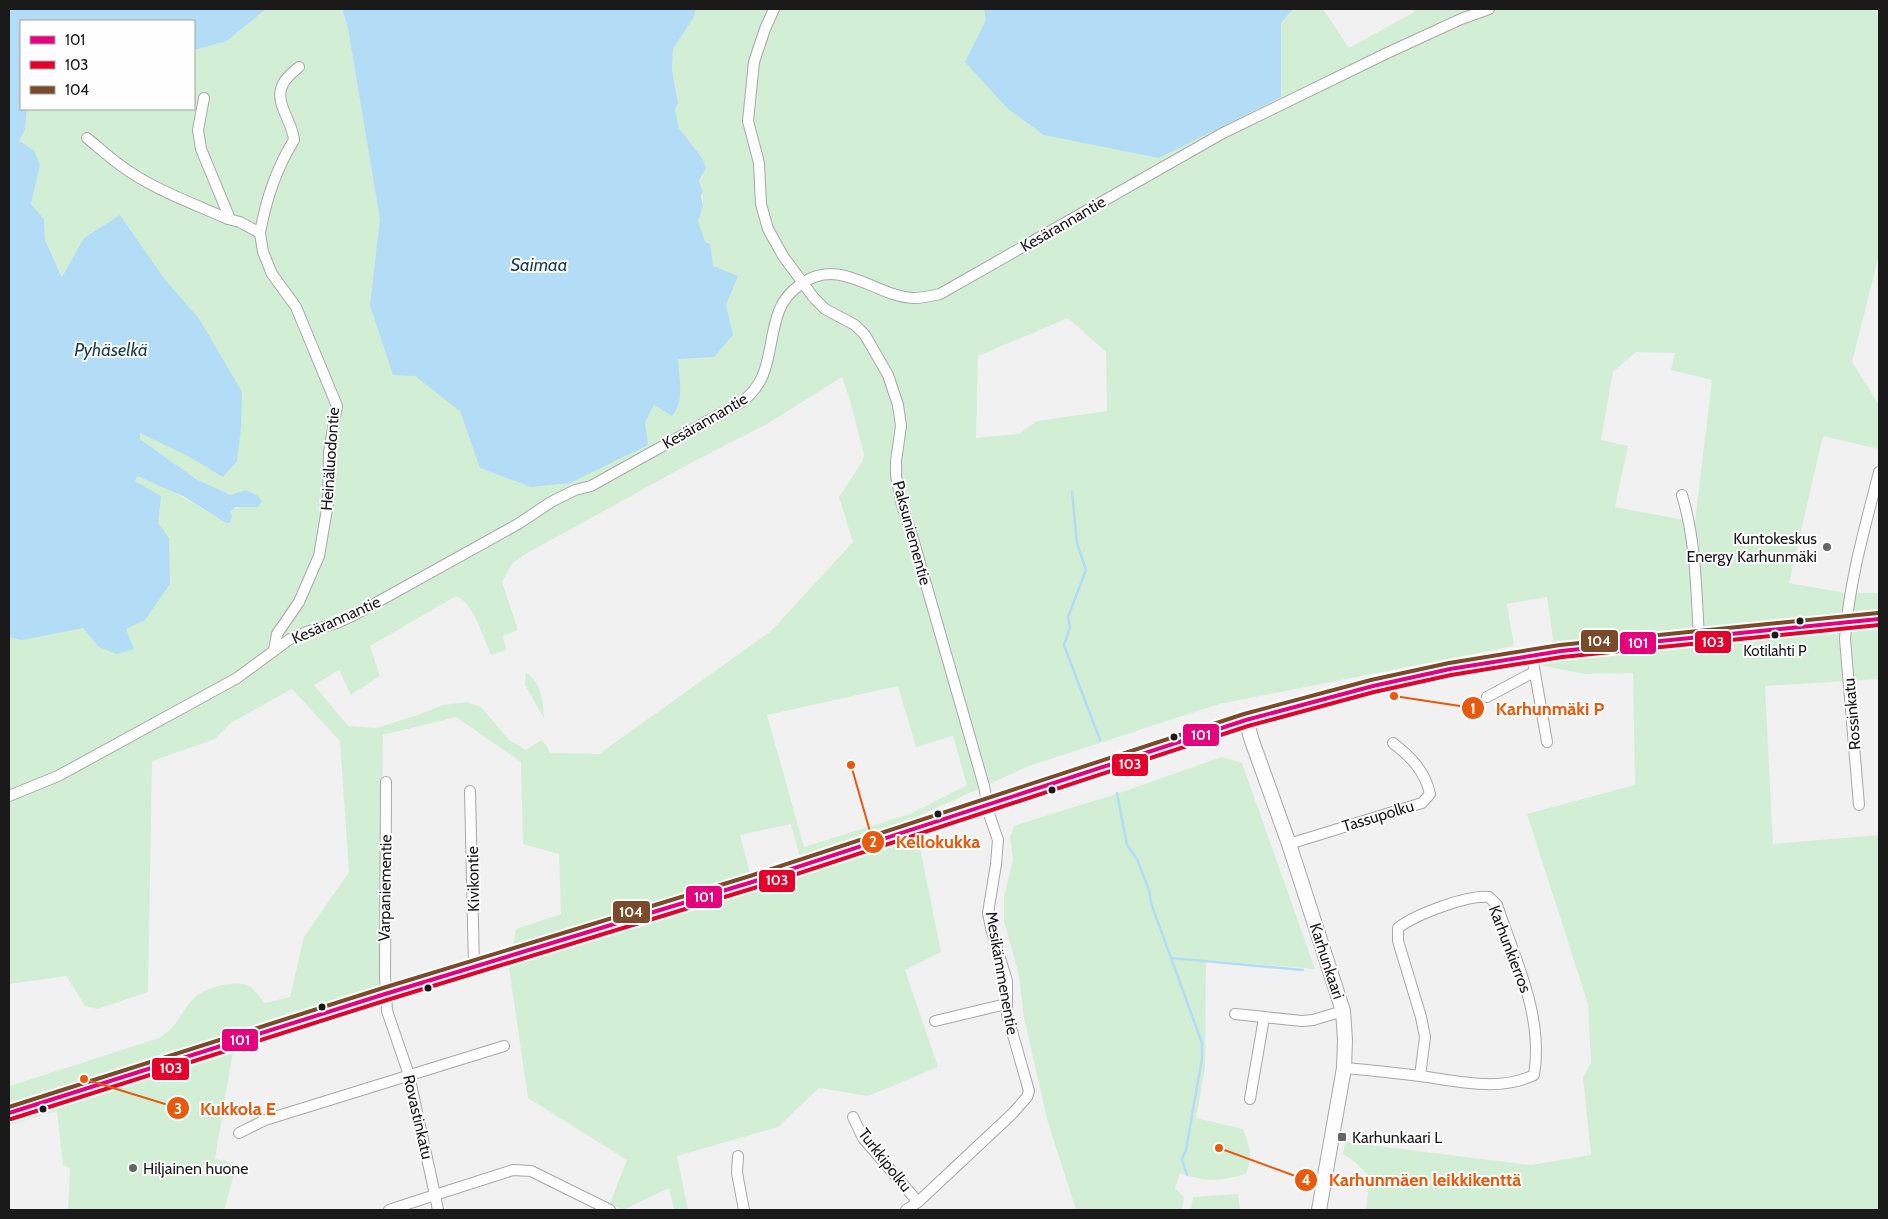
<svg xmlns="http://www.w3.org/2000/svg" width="1888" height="1219" font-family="Cabin,sans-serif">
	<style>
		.green { fill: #d2efd6; fill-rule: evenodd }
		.water { fill: #b3dcf7 }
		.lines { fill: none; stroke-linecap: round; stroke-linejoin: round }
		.stream { stroke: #b3dcf7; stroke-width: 2.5 }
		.street-casing { stroke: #a7a8a8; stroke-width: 12 }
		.secondary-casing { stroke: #a7a8a8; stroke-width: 16 }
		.street { stroke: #fdfdfd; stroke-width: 10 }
		.secondary { stroke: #fdfdfd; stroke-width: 14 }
		.bus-1-casing { stroke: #fefeff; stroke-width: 8 }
		.bus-2-casing { stroke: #fefeff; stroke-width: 8 }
		.bus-3-casing { stroke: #fefeff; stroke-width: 8 }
		.bus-1 { stroke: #e5007d; stroke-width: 4 }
		.bus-2 { stroke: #e4002b; stroke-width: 4 }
		.bus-3 { stroke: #7a4b2a; stroke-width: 4 }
		.poi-dot { fill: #656566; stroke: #fefeff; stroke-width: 2 }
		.bus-dot { fill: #1a1a1b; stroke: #fefeff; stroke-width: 2 }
		.labels { text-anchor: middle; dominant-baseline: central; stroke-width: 4; stroke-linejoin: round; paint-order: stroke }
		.bus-label { font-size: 15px; fill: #1a1a1b; stroke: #fefeff }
		.street-label { font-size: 16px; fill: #1a1a1b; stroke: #fefeff }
		.poi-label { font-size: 16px; fill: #1a1a1b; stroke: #fefeff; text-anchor: start }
		.water-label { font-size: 18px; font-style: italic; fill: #1c3d50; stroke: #fefeff }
		.leader { fill: none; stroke: #e8590c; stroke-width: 2 }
		.callout-dot { fill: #e8590c; stroke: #fefeff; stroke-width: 2 }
		.mark-label { font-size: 15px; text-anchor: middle; font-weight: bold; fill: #fff }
		.callout-label { font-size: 18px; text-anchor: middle; font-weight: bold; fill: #e8590c; stroke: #fefeff; stroke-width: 4; stroke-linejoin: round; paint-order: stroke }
		.line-badge { stroke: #fefeff; stroke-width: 2 }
		.badge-label { font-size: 14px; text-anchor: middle; font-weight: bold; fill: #fff }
	</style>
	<rect width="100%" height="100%" fill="#f1f1f1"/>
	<g class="green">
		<path d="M266 9H342L348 28 697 221 703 206 702 186 699 181 703 176 702 158 679 128 675 110 678 103 672 70 673 49 694 17 696 9H1323L1349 48 1414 12 1413 9H1879V255L1852 362 1879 405V449L1823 436 1789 583 1846 593H1879V679L1765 686 1773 844 1879 835V1210H1366L1370 1177 1355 1162 1343 1154 1345 1142 1531 1165 1591 1155 1583 1077 1591 1063 1588 1004 1527 814 1635 785 1633 673 1584 674 1540 665 1553 639 1547 597 1507 604 1514 646 1219 704 1029 766 914 818 941 952 905 970 938 1067 868 1096 819 1088 778 1127 677 1156 688 1210H674L669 1188 623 1210 610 1203 627 1160 528 1098 509 968 516 929 561 914 559 854 523 844 521 762 456 717 383 735 379 1007 233 1051 215 1159 237 1164 224 1210H68L70 1168 63 1165 57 1111 9 1125V1085L10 1086 159 1038C181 1024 179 1013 194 998 203 988 237 979 249 986 255 989 260 998 265 1003L290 997 304 937 349 872 340 741 292 689 232 722 215 739 152 761 148 992 98 1009 85 1006 66 976 9 984V446L59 422 226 523C232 503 239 507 258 507L196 479 140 439 45 240 44 219 31 204 40 165 34 150 19 141 25 130 27 109H194V50L227 41ZM1068 318 1106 352 1107 411 1037 421 1019 434 976 438 978 356ZM1636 352 1675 353 1671 370 1712 380 1695 522 1615 507 1628 446 1601 440 1613 372ZM842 377 849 397 864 454 862 462 839 497 853 542 771 631 599 754 550 753 546 745 541 740 526 750 509 740 481 707 467 702 443 705 418 715 376 728 348 726 314 685 339 670 351 695 380 676 370 646 456 596C473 602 484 639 491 655L506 650 503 636 518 630 502 582 512 564 524 555 687 465 767 424ZM898 686 916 747 953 736 967 785 910 814 804 847 767 715ZM791 824 802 865 752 881 740 835Z"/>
		<path d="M526 672C541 682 543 701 544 718L525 685Z"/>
		<path d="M1222 757 1242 763 1315 969 1206 960 1205 1068 1196 1118 1243 1129C1250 1147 1253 1154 1246 1174 1218 1181 1208 1183 1180 1173L1175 1188 1184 1197 1182 1210H1076L1047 1119 1024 1018 1019 976 1004 921V897L1013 860 1010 837 1014 826 1119 793Z"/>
		<polygon points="1238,1194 1240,1210 1191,1210 1193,1197"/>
	</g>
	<g class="water">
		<polygon points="9,9 266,9 227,41 194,50 194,21 21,21 21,109 27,109 25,130 19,141 34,150 40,165 31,204 44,219 45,240 62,277 84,238 120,215 163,277 200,320 242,392 241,428 237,461 223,477 186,455 140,433 140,439 196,479 231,495 245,490 258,496 262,501 258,507 236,507 230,512 232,515 230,523 226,523 183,496 137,476 135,481 161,496 158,523 169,538 170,584 145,620 126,629 134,649 117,654 99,647 83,628 22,640 9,637"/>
		<path d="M342 9H696L694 17 673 49 672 70 678 103 675 110 679 128 702 158 706 168 699 181 703 191 701 196 703 206 698 221 705 242 710 244 713 266 738 276 726 305 733 335 714 357 678 359C679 377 685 401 672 416L654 405 645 422 648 445 570 483 531 487 480 468 460 411 415 376 393 375 370 305 380 219 348 28Z"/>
		<polygon points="984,9 1293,9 1281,23 1281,97 1159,158 1044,135 1008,109 965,62 986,20"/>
	</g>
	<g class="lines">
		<g class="stream">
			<polyline points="1072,492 1077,543 1086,570 1068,617 1070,627 1064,645 1100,740"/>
			<polyline points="1117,793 1127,845 1137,859 1149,890 1151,903 1202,1043 1202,1058 1186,1150 1182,1159 1187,1175"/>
			<polyline points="1171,958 1303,970"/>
		</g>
		<g class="street-casing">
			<g id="street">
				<polyline points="774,9 765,29 754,62 748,121 759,163 761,204 768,229 783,256 814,298 825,309 855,325 865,335 888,375 898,405 901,426 896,461 896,476 902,505 913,539 984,786 989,814 998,840 996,864 988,913 991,928 1007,981 1007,1014 1029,1091 1027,1097 1012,1114 918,1202 906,1210"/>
				<polyline points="204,98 198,130 201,149 230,219"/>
				<path d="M87 138C98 147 109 157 120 165 152 189 192 203 228 219L240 222 260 233 263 252 272 274 296 307 337 406 329 452 328 503 319 556 299 602 277 634 274 650"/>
				<path d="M260 233C266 199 276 169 294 140 293 122 273 102 283 84 286 77 293 72 299 67"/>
				<path d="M1682 495C1696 541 1696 589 1699 637"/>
				<polyline points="1532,656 1547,742"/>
				<polyline points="1487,697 1534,672"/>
				<polyline points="386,782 385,976 387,1011 409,1075 435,1195 389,1210"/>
				<polyline points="470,791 474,967"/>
				<path d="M9 796 58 776 186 706 237 678 290 639 309 631 337 623 356 614 518 524 551 502 575 490 591 486 740 403C774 380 766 345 779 311 783 300 791 291 801 284 841 256 874 296 913 298 923 298 931 296 940 294L1223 133 1385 54 1461 19 1489 9"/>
				<path d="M1859 805 1845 639C1849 582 1865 527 1879 472"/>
				<path d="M1289 844 1422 803 1430 794C1425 771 1411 757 1393 743"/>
				<polyline points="1235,1014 1302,1021 1313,1020 1343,1011"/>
				<polyline points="935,1021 1006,1004"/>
				<path d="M1344 1068C1370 1070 1395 1073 1420 1076 1457 1081 1499 1092 1534 1075 1544 1017 1515 959 1497 905L1489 897C1467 895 1416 914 1398 928V941L1421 1017 1425 1037 1420 1076"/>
				<polyline points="1250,1099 1264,1018"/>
				<polyline points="853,1117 863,1138 918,1202"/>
				<polyline points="239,1133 265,1120 504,1046"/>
				<polyline points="738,1156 737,1173 744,1210"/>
				<polyline points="438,1210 435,1195 513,1170 531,1171 610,1210"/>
			</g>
		</g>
		<g class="secondary-casing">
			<g id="secondary">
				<polyline points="1246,720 1252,741 1289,844 1343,1011 1345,1040 1344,1068 1319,1210"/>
				<polyline points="9,1113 385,994 752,882 1246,720 1373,686 1450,669 1561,651 1879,619"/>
			</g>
		</g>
		<use href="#street" class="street"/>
		<use href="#secondary" class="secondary"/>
		<g class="bus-1-casing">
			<polyline id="bus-1" points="9,1113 385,994 752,882 1246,720 1373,686 1450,669 1561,651 1879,619"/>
		</g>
		<g class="bus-2-casing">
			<polyline id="bus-2" points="11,1119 387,1000 754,888 1248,726 1374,692 1451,675 1562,657 1879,625"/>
		</g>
		<g class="bus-3-casing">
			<polyline id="bus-3" points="9,1107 383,988 750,876 1244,714 1371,680 1449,663 1560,645 1878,613"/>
		</g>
		<use href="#bus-1" class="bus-1"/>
		<use href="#bus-2" class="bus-2"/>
		<use href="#bus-3" class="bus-3"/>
	</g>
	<g class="poi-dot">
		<circle cx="1827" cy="547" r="5"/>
		<rect x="1337" y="1132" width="10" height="10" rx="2.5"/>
		<circle cx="133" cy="1168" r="5"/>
	</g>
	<g class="bus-dot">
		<circle cx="1800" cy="621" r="4.5"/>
		<circle cx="1775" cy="635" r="4.5"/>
		<circle cx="1174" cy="737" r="4.5"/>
		<circle cx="1052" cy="790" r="4.5"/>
		<circle cx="938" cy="814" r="4.5"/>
		<circle cx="428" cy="988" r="4.5"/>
		<circle cx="322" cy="1007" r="4.5"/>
		<circle cx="43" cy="1109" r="4.5"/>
	</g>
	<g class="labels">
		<g class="bus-label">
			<text x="1775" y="651">Kotilahti P</text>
		</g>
		<g class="street-label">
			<text transform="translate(1063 224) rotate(-30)">Kesärannantie</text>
			<text transform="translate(705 421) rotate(-30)">Kesärannantie</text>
			<text transform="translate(330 459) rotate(-86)">Heinäluodontie</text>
			<text transform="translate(912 533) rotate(75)">Paksuniementie</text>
			<text transform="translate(336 620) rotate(-24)">Kesärannantie</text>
			<text transform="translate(1852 714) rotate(-95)">Rossinkatu</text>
			<text transform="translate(1378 816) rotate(-17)">Tassupolku</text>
			<text transform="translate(473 879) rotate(-91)">Kivikontie</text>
			<text transform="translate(385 888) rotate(-89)">Varpaniementie</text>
			<text transform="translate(1510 949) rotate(69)">Karhunkierros</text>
			<text transform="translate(1327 961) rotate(72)">Karhunkaari</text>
			<text transform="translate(1002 973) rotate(80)">Mesikämmenentie</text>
			<text transform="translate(418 1117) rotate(77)">Rovastinkatu</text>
			<text transform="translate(885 1160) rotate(52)">Turkkipolku</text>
		</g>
		<g class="poi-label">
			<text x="1817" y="538" text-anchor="end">Kuntokeskus<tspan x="1817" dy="18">Energy Karhunmäki</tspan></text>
			<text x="1352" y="1137">Karhunkaari L</text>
			<text x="143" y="1168">Hiljainen huone</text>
		</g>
		<g class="water-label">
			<text x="539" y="265">Saimaa</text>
			<text x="111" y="350">Pyhäselkä</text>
		</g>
	</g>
	<path class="leader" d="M1394 696L1473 708M851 765L873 842M84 1079L178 1108M1219 1148L1306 1180"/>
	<g class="callout-dot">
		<circle cx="1394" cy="696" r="5"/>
		<circle cx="851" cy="765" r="5"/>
		<circle cx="84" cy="1079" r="5"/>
		<circle cx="1219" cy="1148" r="5"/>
		<circle cx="1473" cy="708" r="12"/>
		<circle cx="873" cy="842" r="12"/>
		<circle cx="178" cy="1108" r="12"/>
		<circle cx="1306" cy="1180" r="12"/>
	</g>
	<g class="mark-label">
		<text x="1473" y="714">1</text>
		<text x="873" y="847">2</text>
		<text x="178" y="1114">3</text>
		<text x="1306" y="1185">4</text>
	</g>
	<g class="callout-label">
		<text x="1550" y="715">Karhunmäki P</text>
		<text x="938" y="848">Kellokukka</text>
		<text x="238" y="1115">Kukkola E</text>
		<text x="1425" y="1186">Karhunmäen leikkikenttä</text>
	</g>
	<g class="line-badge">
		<rect x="1580" y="629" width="39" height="24" rx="5" fill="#7a4b2a"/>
		<rect x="1694" y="630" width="38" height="24" rx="5" fill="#e4002b"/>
		<rect x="1619" y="631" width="38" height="24" rx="5" fill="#e5007d"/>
		<rect x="1182" y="723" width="38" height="24" rx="5" fill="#e5007d"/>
		<rect x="1111" y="753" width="38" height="24" rx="5" fill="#e4002b"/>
		<rect x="758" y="869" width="38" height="24" rx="5" fill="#e4002b"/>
		<rect x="685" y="885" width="38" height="24" rx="5" fill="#e5007d"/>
		<rect x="612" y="900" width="39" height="24" rx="5" fill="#7a4b2a"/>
		<rect x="221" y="1028" width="38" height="24" rx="5" fill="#e5007d"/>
		<rect x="151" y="1057" width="39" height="24" rx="5" fill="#e4002b"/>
	</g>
	<g class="badge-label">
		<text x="1599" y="646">104</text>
		<text x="1713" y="647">103</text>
		<text x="1638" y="648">101</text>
		<text x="1201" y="740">101</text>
		<text x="1130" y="769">103</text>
		<text x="777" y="885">103</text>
		<text x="704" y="902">101</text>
		<text x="631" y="917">104</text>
		<text x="240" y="1045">101</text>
		<text x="171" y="1073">103</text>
	</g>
	<rect width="1888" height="1219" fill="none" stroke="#1a1a1b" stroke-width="20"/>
	<rect x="20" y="20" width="175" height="90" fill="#fefeff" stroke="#a3a3a4"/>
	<rect x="30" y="36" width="25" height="8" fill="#e5007d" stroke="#a3a3a4"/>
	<text x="65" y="45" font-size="15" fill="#1a1a1b">101</text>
	<rect x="30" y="61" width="25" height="8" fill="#e4002b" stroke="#a3a3a4"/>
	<text x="65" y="70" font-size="15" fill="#1a1a1b">103</text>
	<rect x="30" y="86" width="25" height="8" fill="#7a4b2a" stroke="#a3a3a4"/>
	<text x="65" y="95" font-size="15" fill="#1a1a1b">104</text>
</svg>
